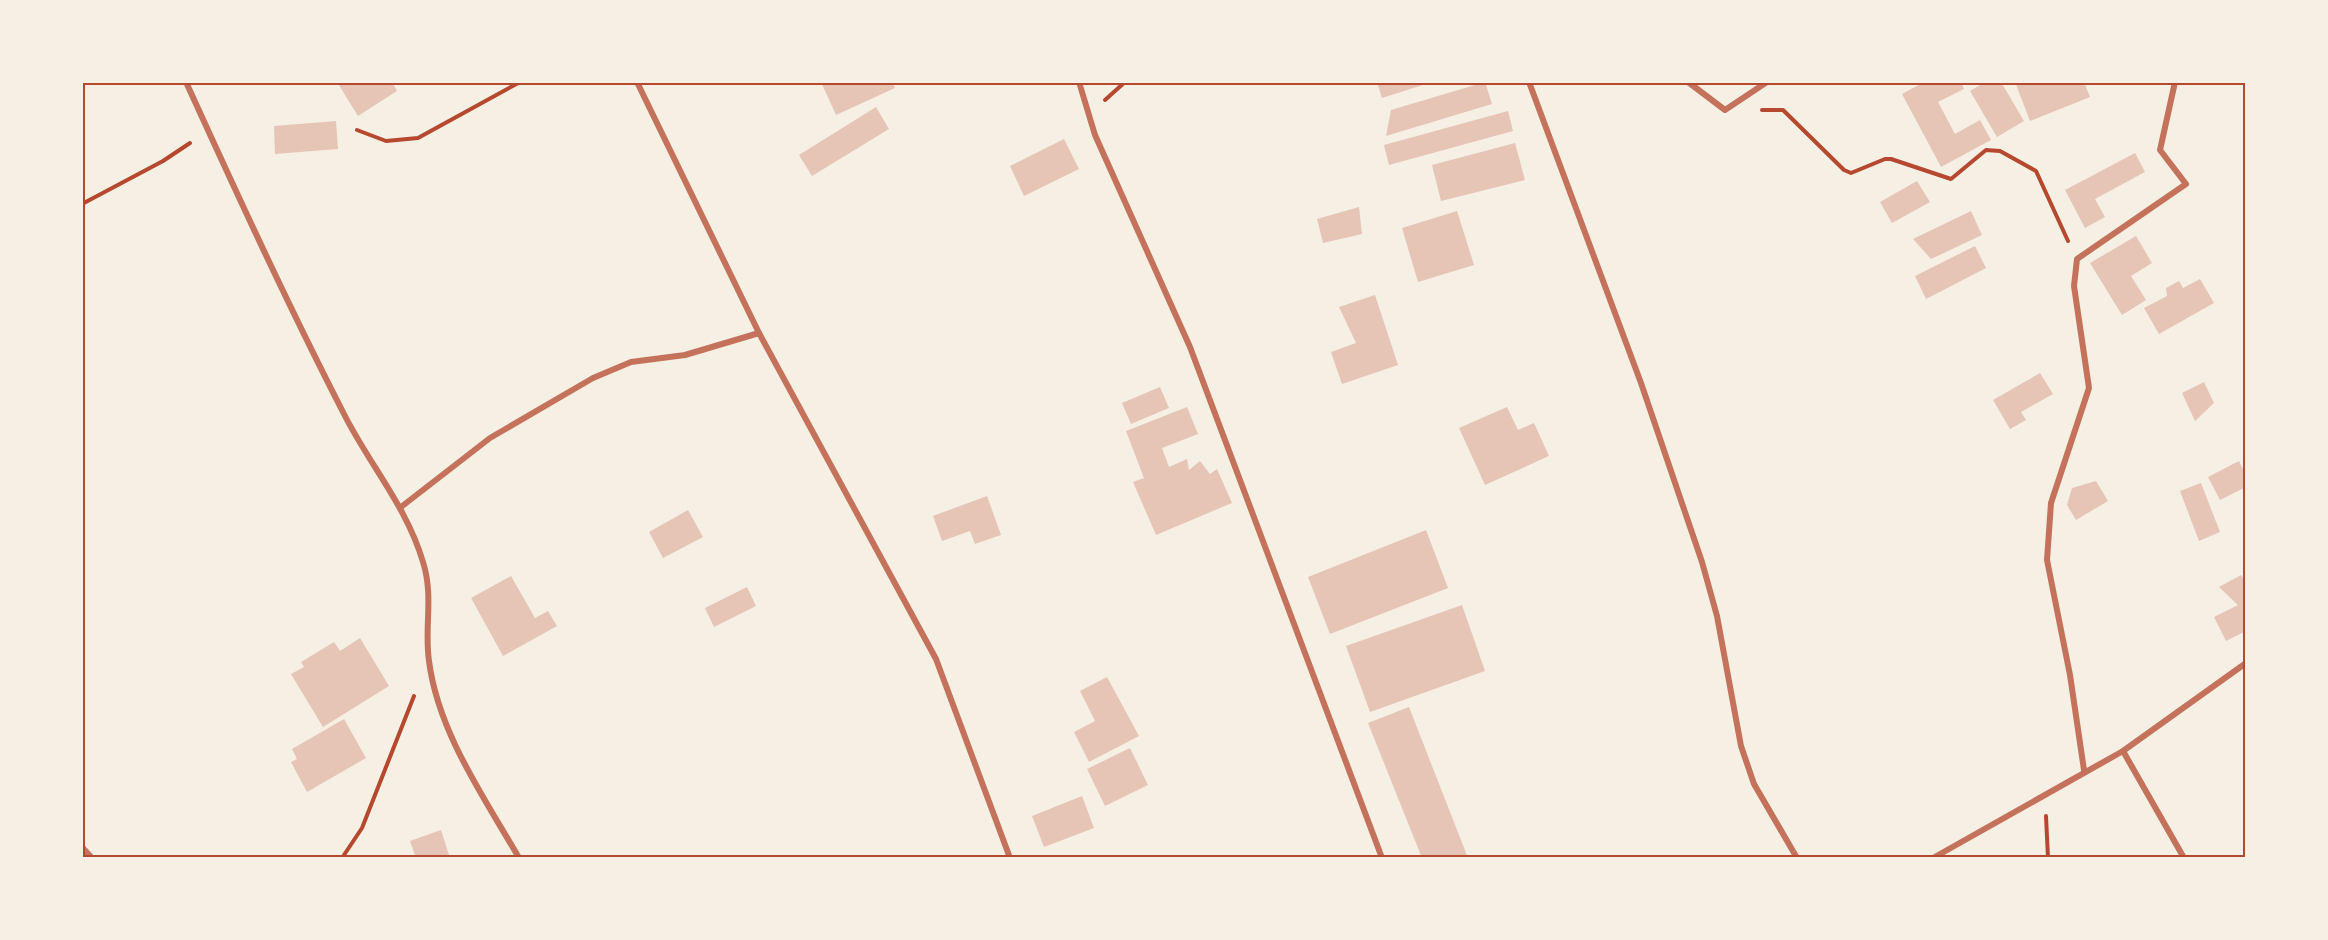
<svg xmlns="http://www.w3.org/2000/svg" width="2328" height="940" font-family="Mulish,sans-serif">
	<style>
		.building { fill: #e6c5b7 }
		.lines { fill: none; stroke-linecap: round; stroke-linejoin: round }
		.path { stroke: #b5482f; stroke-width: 4 }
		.minor { stroke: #c5725c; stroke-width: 6 }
		.neatline { fill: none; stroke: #b5482f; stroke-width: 2 }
	</style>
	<rect width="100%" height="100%" fill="#f6efe4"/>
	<g class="building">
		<polygon points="337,82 392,82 397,91 358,116"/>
		<polygon points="821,82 892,82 895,88 836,115"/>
		<polygon points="1377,82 1429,82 1429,83 1382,98"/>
		<polygon points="1485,82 1492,104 1386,136 1391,110"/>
		<polygon points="1924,82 1961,82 1964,89 1938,102 1955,134 1980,120 1991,140 1941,167 1902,94"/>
		<polygon points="1985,82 2001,82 2024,121 1997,137 1970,91"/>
		<polygon points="2015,82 2084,82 2090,97 2030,121"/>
		<polygon points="876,107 889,129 812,176 799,155"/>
		<polygon points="1508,111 1513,131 1389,165 1384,145"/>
		<polygon points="336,121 338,149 275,154 274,126"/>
		<polygon points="1064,139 1079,169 1024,196 1010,166"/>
		<polygon points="1515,143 1525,180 1441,201 1432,165"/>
		<polygon points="2135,153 2145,172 2095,199 2105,217 2085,228 2065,190"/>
		<polygon points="1917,181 1930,202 1892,223 1880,202"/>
		<polygon points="1359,207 1362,234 1323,243 1317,219"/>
		<polygon points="1457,211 1474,265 1418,282 1402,228"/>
		<polygon points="1971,211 1982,235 1931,259 1913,239"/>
		<polygon points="2136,236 2152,263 2131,276 2146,300 2122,315 2090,263"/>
		<polygon points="1975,246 1986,268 1926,299 1915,276"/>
		<polygon points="2200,279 2214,303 2159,334 2144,308 2167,296 2166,288 2179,281 2183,288"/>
		<polygon points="1375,295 1398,365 1342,384 1331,352 1356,343 1339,307"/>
		<polygon points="2040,373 2053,394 2021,412 2026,420 2010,429 1993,400"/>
		<polygon points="2204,382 2214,403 2195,421 2182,393"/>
		<polygon points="1160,387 1169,408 1131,424 1122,403"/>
		<polygon points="1187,407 1198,434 1162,448 1169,467 1187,459 1189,470 1200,461 1210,474 1217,469 1232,503 1156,535 1133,482 1144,478 1126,431"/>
		<polygon points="1507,407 1518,430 1534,423 1549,456 1485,485 1459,428"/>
		<polygon points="2239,461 2246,475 2246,487 2220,500 2208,477"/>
		<polygon points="2096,481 2108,501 2076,520 2067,505 2072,488"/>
		<polygon points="2201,483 2220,532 2199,541 2180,491"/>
		<polygon points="987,496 1001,535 975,544 970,531 942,541 933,516"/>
		<polygon points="688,510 703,537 663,558 649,532"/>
		<polygon points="1426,530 1448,588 1330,634 1308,577"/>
		<polygon points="2241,575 2246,583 2246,631 2226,641 2214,617 2238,605 2219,587"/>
		<polygon points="511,576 535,618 548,611 557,626 503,656 471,598"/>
		<polygon points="747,587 756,606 714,627 705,608"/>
		<polygon points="1462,605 1485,671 1370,712 1346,646"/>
		<polygon points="360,638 389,686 323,727 291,674 304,667 301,662 334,642 340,651"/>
		<polygon points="1107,677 1139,736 1089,762 1074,732 1095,721 1080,691"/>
		<polygon points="1409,707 1468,858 1422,858 1368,723"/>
		<polygon points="344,719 366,758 307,792 291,762 297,759 292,749"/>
		<polygon points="1130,748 1148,785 1105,806 1087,769"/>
		<polygon points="1082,796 1094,828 1044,847 1032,816"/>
		<polygon points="441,830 450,858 416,858 410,841"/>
	</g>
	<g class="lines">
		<g class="path">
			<polyline points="1105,100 1125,82"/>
			<polyline points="1762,110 1783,110 1844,170 1851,173 1885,159 1891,159 1951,179 1986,150 2000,151 2036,171 2068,241"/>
			<polyline points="357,130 386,141 418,138 520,82"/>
			<polyline points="82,204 163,161 190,143"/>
			<polyline points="2046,816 2048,858"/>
			<polyline points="342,858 362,828 414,696"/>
		</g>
		<g class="minor">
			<path d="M186 82C237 194 288 305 344 414 369 464 407 507 423 562 434 597 424 627 429 661 438 732 484 797 519 858"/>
			<polyline points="637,82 759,333 936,659 1010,858"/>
			<polyline points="1079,82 1095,135 1190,347 1382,858"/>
			<polyline points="1529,82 1641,383 1702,562 1717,616 1741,746 1754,784 1797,858"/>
			<polyline points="1688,82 1725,110 1767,82"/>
			<polyline points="401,507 490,438 593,378 631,362 685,355 759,333"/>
			<polyline points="2123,751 2184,858"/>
			<polyline points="2084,770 2070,675 2047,560 2051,503 2089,388 2074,286 2077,259 2186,184 2160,150 2175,82"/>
			<polyline points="82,847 92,858"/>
			<polyline points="1933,858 2123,751 2246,663"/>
		</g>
	</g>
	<rect width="2328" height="940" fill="none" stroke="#f6efe4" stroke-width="168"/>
	<rect x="84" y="84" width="2160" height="772" class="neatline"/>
</svg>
